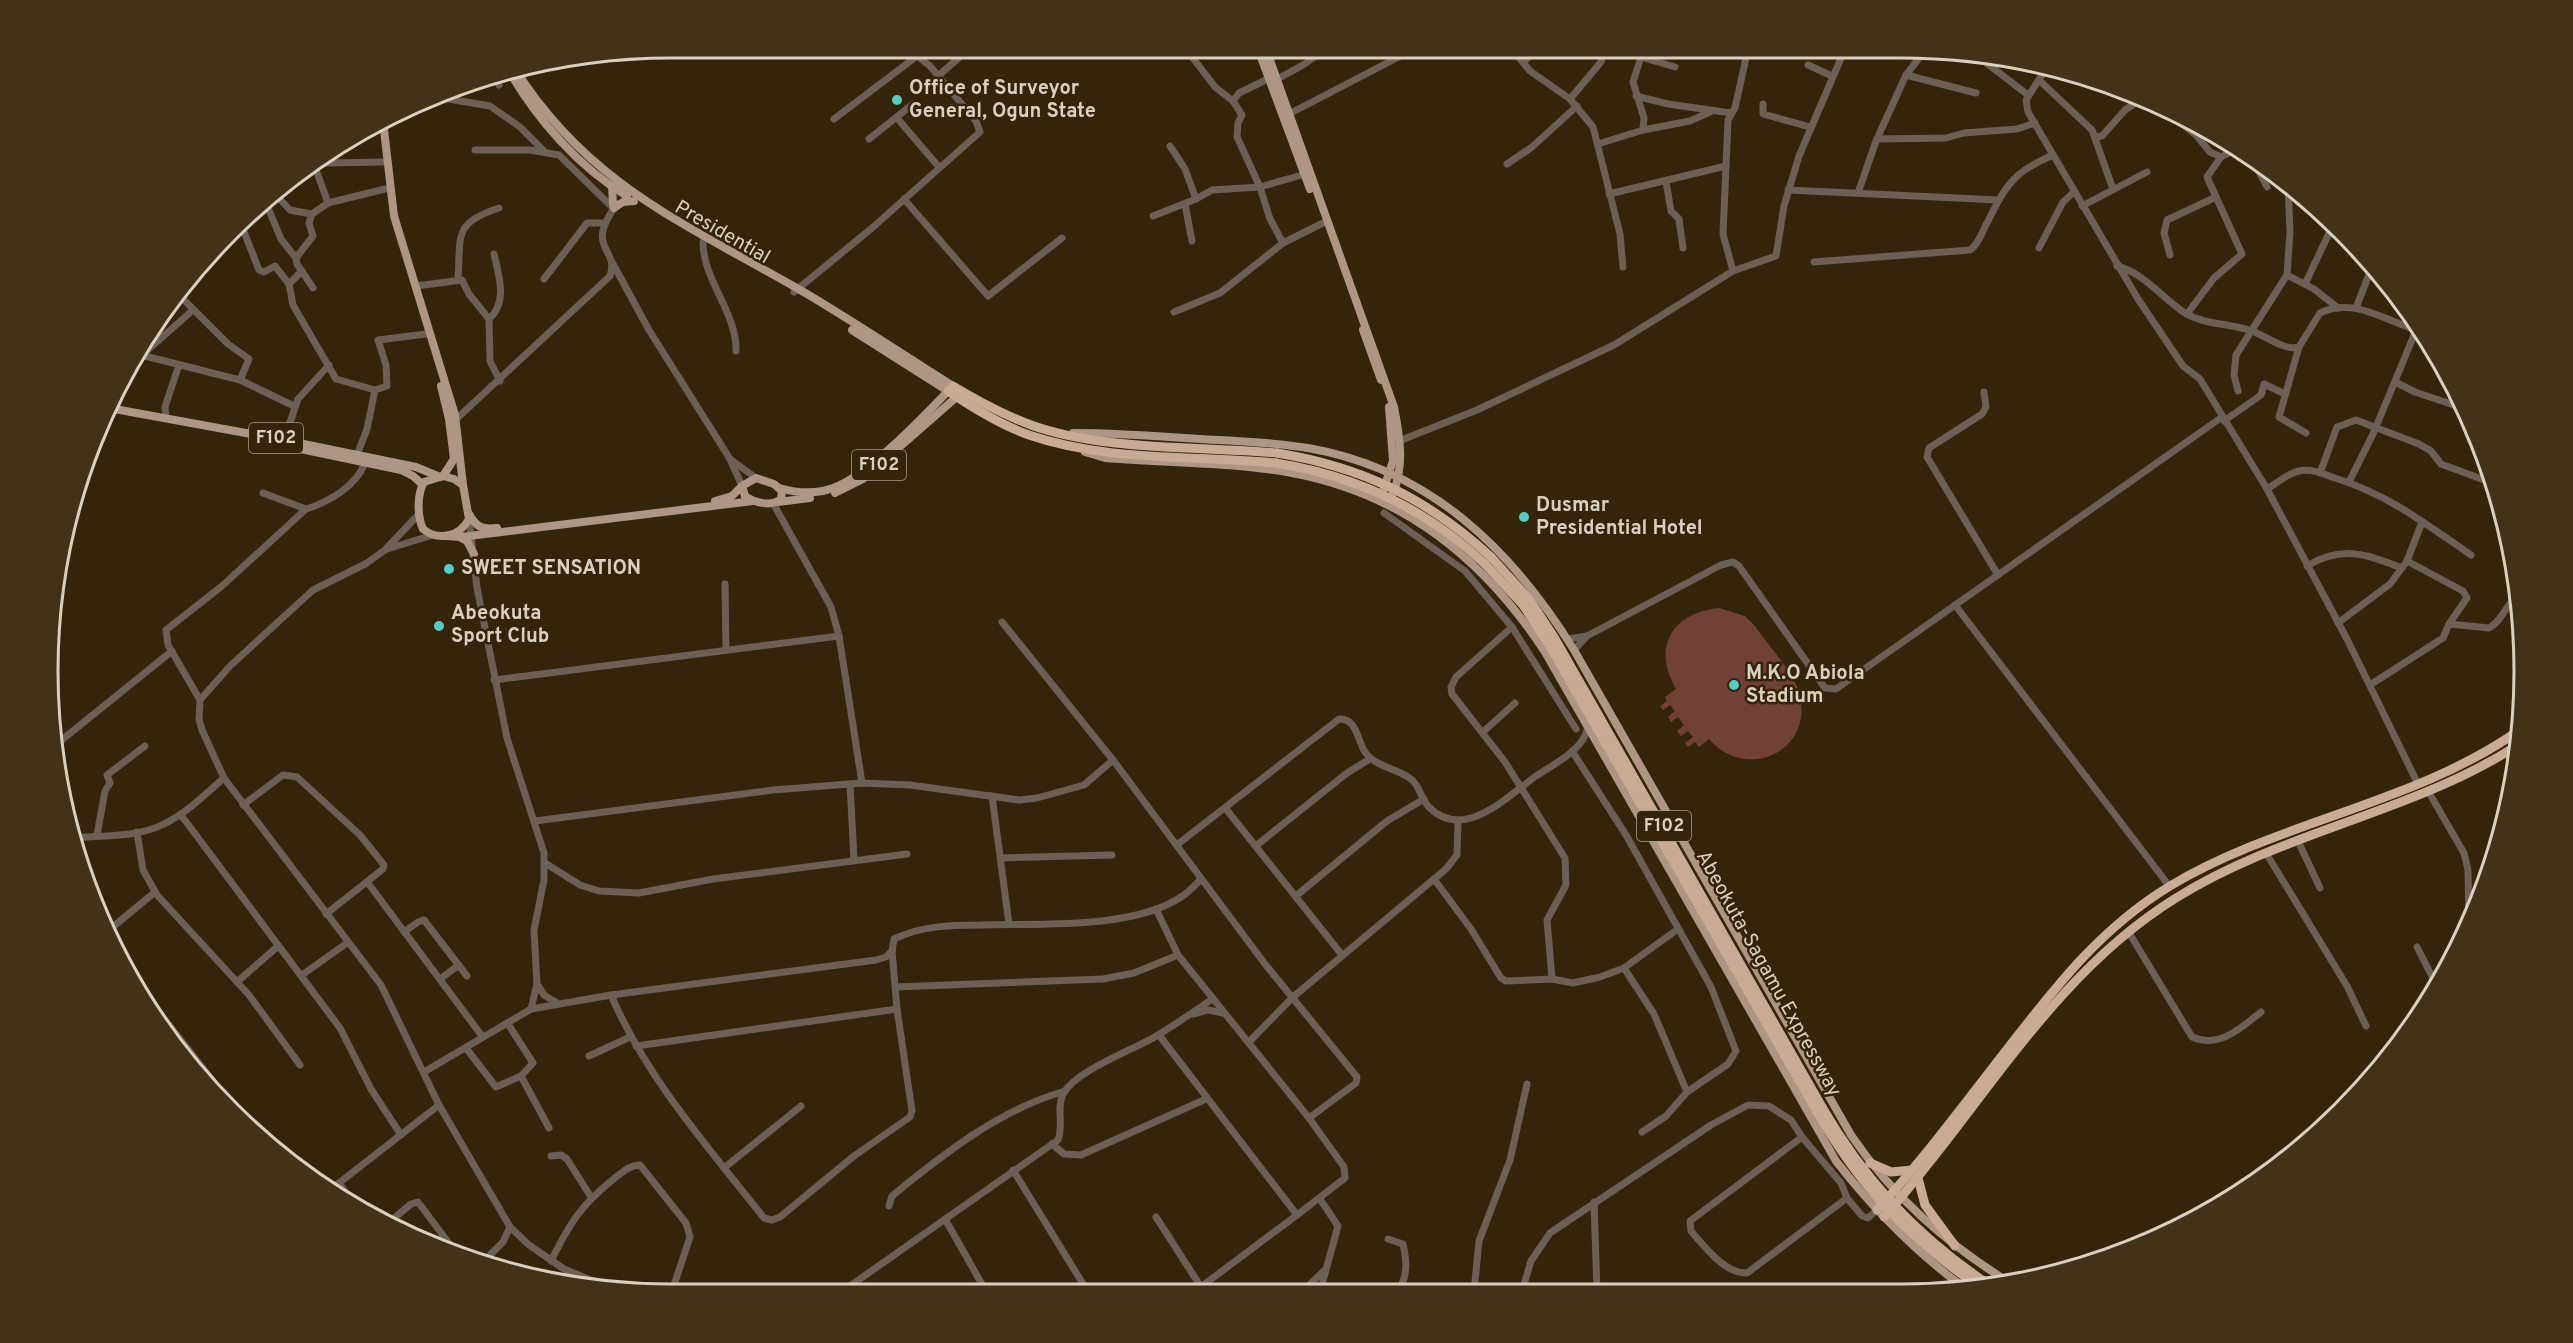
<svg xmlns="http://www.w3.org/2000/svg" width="2573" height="1343" font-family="Overpass,sans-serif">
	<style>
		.green { fill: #724135 }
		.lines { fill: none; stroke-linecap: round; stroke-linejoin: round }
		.minor { stroke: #6b5f56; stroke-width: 7 }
		.major { stroke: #af9583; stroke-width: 8 }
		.highway { stroke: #c9ab95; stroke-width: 9 }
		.highway-bridge { stroke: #c9ab95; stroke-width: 9 }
		.poi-dot { fill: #55cec5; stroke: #342409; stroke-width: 2 }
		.labels { text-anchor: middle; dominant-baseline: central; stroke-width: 5; stroke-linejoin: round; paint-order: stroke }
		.shield { fill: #342409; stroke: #a89c89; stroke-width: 1.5 }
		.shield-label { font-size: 18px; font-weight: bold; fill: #dad0c0 }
		.poi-label { font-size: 20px; font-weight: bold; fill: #dad0c0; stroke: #342409; text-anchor: start }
		.street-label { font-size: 20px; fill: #dad0c0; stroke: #342409 }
		.rim { fill: none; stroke: #dad0c0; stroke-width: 3 }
	</style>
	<rect width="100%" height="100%" fill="#342409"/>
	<path class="green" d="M1719 608 1745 616 1755 626C1767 644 1795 674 1800 695 1813 752 1746 782 1709 739L1699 747 1695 742 1688 747 1685 743 1693 737 1688 731 1681 736 1677 731 1684 725 1678 717 1671 722 1668 717 1675 711 1670 705 1663 710 1660 706 1667 701 1665 697 1676 689C1652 648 1671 613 1719 608Z"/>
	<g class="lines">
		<g class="minor">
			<polyline points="1186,49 1215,87 1233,101"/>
			<polyline points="1512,49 1530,71 1570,99 1593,127 1620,234 1623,267"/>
			<polyline points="1631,49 1641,57 1675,67"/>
			<polyline points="1976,55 2028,95"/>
			<polyline points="1524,62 1535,49"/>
			<polyline points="1808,65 1832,76"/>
			<polyline points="2047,67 2026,100 2028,112 2138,299 2183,366 2200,379 2267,489 2347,639 2417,782"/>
			<polyline points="493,75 499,85"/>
			<polyline points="1906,75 1976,93"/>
			<polyline points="938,76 970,48"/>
			<polyline points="1268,79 1239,93 1233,101 1242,115 1238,123 1237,137 1260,187 1270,219 1283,243"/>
			<polyline points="2039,80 2092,130 2113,189"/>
			<polyline points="1272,82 1303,65 1326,49"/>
			<polyline points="1636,96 1668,104 1731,113"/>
			<polyline points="437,97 490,106 520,127 545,152"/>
			<polyline points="1570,99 1601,62 1602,57 1597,49"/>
			<polyline points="1763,104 1763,114 1810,127"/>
			<polyline points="2172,110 2177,120 2196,135 2210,152 2221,157"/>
			<polyline points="1285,116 1414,49"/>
			<polyline points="897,118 938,166"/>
			<polyline points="1643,130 1690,121 1712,111"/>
			<polyline points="2096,137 2102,136 2125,110 2141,99"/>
			<polyline points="869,139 913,104"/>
			<polyline points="1877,139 1946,138 1964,133 2017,129 2035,123"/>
			<polyline points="1598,144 1643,130 1644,118 1633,82 1641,57"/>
			<polyline points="1170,146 1185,169 1196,199 1212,190 1260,187 1305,174"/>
			<polyline points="475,150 530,150 559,155 611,206"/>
			<polyline points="2252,158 2267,187"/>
			<polyline points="1507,164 1532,147 1577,106"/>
			<polyline points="1666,182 1671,211 1679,219 1683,248"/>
			<polyline points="1788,190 1999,200"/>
			<polyline points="1858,193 1876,141 1906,75 1926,49"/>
			<polyline points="1609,194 1726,166"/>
			<polyline points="904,199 988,296 1062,238"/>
			<polyline points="328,203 315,167 325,163 383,162"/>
			<polyline points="1185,204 1192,241"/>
			<polyline points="2082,206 2147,172"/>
			<polyline points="1153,216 1196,199"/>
			<polyline points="241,224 259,270 264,272 275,266 289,284 293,305 336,379 375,390 387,386 386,365 378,340 426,334"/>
			<path d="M703 242C703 281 737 312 736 351"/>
			<polyline points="2039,248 2063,202 2074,192"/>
			<polyline points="2170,255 2164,233 2167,220 2216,197"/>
			<polyline points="296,258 281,239 266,203 278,197 290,210 311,214"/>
			<polyline points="612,262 649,330 730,459 742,486"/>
			<path d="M1814 262 1970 250C1978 245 1982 232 1987 223 2006 185 2013 172 2053 155"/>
			<path d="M2117 266C2144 273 2162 298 2185 313 2204 325 2231 323 2252 331 2266 336 2284 351 2299 347L2320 313C2355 296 2388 323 2421 331"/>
			<polyline points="1733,271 1723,234 1728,120 1735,108 1746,58 1745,54 1735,49"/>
			<polyline points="2287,275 2314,289 2338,308"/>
			<path d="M458 279C461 235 453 223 499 208"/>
			<polyline points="544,279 587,223 601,223"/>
			<polyline points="289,284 302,271"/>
			<polyline points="2305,284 2333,225"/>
			<polyline points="416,286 462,280 469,294 489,319 490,361 500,381"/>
			<polyline points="313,288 297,264 296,258 313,236 309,223 312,214 328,203 385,189"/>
			<polyline points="794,292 872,228 980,132 976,121 930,66 917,56 834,119"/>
			<polyline points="179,295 228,344 249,359 240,380"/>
			<polyline points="2356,308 2373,264"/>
			<polyline points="1174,312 1220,293 1283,243 1323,223"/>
			<polyline points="2187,314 2214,278 2242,254 2207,177 2221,157 2236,149"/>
			<path d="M489 319C508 302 499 276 494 254"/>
			<polyline points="2299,347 2279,417 2306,433"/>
			<polyline points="141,355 240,380 294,406"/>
			<polyline points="133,363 193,310"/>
			<polyline points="2395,382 2415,392 2463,408"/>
			<polyline points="2238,391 2234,375 2236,355 2287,275 2290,232 2288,183"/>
			<polyline points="1984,392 1986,407 1982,414 1929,448 1927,457 1998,575"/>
			<polyline points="166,418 165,407 179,365"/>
			<polyline points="2224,421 2261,395 2264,384 2285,394"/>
			<path d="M452 423 610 276C620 247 583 250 617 204"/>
			<polyline points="284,440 298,399 329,365"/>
			<polyline points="1399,441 1477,410 1614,345 1733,271 1776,256 1784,206 1799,156 1845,49"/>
			<polyline points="357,455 367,429 375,390"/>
			<polyline points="730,459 756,478"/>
			<polyline points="2320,473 2337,427 2356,420 2419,444 2431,451 2441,464 2495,484"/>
			<polyline points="2349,482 2373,434 2417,328"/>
			<path d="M2267 489C2277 483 2288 473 2299 471 2311 468 2324 474 2335 478 2389 495 2426 524 2471 555"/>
			<polyline points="263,493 306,509"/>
			<polyline points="773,503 831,607 839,636 862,783"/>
			<polyline points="1384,513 1465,571 1512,627 1576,729"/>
			<polyline points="419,514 385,550 367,563 313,590 230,666 200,700 199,719 202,730 224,778 381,985 439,1105 510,1227 529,1245 564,1269 600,1284 648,1294"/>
			<polyline points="469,519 477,588 507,738 544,853 544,880 534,930 537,984 531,1009"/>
			<polyline points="387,549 433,535"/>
			<path d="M2307 566C2342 545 2365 554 2402 568"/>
			<polyline points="725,584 726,650"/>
			<polyline points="1955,605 2170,887"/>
			<polyline points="1002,622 1113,760"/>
			<polyline points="2338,623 2390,584 2407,561 2422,522"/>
			<path d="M2449 624 2489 628C2504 620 2506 602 2520 594"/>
			<polyline points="1512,627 1456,677 1451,687 1452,694 1505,762 1565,858 1566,885 1547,920 1552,979"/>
			<polyline points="1568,639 1587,636 1721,565 1733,562 1739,566 1825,688 1836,689 2222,417"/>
			<polyline points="1574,650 1587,636"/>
			<polyline points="494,680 839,636"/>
			<polyline points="2370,685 2443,638 2449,624 2467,598 2463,591 2407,561"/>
			<path d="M200 700 168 645 166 630 222 586 306 509C329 502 356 486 365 463"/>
			<polyline points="1483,732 1515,703"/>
			<polyline points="53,747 172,651"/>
			<polyline points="1572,751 1626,835 1711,987 1736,1051 1728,1064 1687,1092 1666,1116 1642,1132"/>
			<polyline points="850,784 854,860"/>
			<polyline points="2428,791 2464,853 2468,870 2469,925"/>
			<polyline points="992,796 1009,924"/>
			<polyline points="243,805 283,775 297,777 360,835 384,865 383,869 326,914"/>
			<polyline points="1226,809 1342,955"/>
			<polyline points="181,815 340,1028 371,1089 401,1135"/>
			<polyline points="535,821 773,790 862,783 910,785 1019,800 1037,798 1084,785 1113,760 1265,964 1357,1077 1356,1083 1309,1118"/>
			<polyline points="137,832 143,870 157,895 249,995 300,1065"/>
			<polyline points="97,835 105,791 110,783 107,775 145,746"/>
			<path d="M71 838C101 835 137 838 164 824 187 813 205 794 224 778"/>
			<polyline points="2298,841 2320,888"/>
			<path d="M1178 844 1339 719C1357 718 1357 740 1365 752 1373 765 1396 769 1408 777 1420 784 1420 798 1429 807 1463 842 1507 797 1536 776 1555 763 1583 751 1588 727"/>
			<polyline points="1257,845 1347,773 1370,759"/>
			<polyline points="2266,853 2347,986 2366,1026"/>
			<polyline points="1001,858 1112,855"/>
			<polyline points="545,863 580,885 599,891 639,893 713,879 907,854"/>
			<polyline points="1434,879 1471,929 1501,978 1506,981 1552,979 1573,983 1600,977 1624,968 1678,929"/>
			<polyline points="368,883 482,1036"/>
			<polyline points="1297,895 1387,821 1424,799"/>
			<polyline points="1156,909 1178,955 1309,1118 1344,1167 1345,1178 1297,1215 1159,1035"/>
			<polyline points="114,926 155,892"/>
			<path d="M2128 931 2192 1037C2219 1049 2241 1028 2261 1012"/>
			<polyline points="404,932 418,922 424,920 467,976"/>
			<polyline points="2417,947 2436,984"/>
			<polyline points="1624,968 1654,1014 1687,1092"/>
			<polyline points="302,975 347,943"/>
			<polyline points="440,979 459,965"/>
			<polyline points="237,982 277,947"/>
			<polyline points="537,984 544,995 557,1003"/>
			<polyline points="896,987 1103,979 1134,973 1178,955"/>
			<polyline points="140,995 151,1002 251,1130"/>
			<path d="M611 995C647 1079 708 1147 764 1218L772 1220 780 1217 854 1156 910 1117 912 1111 897 1009 892 951 894 939C921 926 950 925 979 925 1036 923 1132 930 1181 897 1188 893 1195 885 1201 879"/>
			<polyline points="1193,1014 1208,1010 1223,1013"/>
			<polyline points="1249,1042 1293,997 1446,869 1457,855 1458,821"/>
			<polyline points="636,1046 897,1009"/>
			<polyline points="466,1048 496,1087 521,1076 533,1063 508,1024"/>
			<polyline points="589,1056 630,1037"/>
			<polyline points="424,1072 531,1009 611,995 876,960 886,957 892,951"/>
			<polyline points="521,1076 549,1128"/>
			<path d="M1802 1137 1690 1221 1691 1231C1705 1247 1725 1274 1747 1273L1847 1198"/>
			<polyline points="1052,1144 1064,1154 1081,1155 1206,1099"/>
			<polyline points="551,1156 561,1155 567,1159 591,1197"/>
			<polyline points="724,1168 801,1106"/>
			<polyline points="1013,1170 1088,1292"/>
			<polyline points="339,1183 355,1205"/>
			<polyline points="330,1190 439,1105"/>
			<polyline points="1320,1199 1338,1226 1320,1292"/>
			<polyline points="1594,1202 1597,1291"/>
			<path d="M889 1206 892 1196C943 1154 1001 1109 1065 1091"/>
			<polyline points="1156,1217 1201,1287"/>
			<polyline points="945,1219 987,1293"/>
			<polyline points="386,1225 411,1204 418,1202 457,1254"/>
			<path d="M1388 1239 1403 1244C1407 1262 1408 1276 1398 1291"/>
			<path d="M551 1261C571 1221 581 1205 616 1177 623 1172 630 1165 640 1165L686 1223 690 1237 671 1294"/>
			<polyline points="482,1263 503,1242 510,1227"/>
			<polyline points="790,1290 791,1293"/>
			<polyline points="1474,1291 1479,1241 1510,1160 1527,1084"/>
			<polyline points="1522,1291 1531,1261 1550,1233 1711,1125 1748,1105 1769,1106 1791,1120 1802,1137 1841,1183 1847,1198 1862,1216 1868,1218 1877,1210"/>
			<polyline points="1194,1292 1297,1215"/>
			<polyline points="1302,1292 1326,1269"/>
			<path d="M840 1293 1058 1140C1064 1125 1056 1108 1063 1094 1076 1070 1134 1050 1158 1035 1176 1024 1195 1011 1212 999"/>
		</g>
		<g class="major">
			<polyline points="1258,49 1310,189"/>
			<path d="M1266 49 1394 407C1400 437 1405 467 1392 496"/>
			<path d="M515 69C587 183 683 223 795 287 849 318 900 353 953 386 927 413 867 477 833 488 815 495 797 493 779 488"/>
			<path d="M509 71C537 119 578 167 627 196"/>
			<polyline points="383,121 394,216 455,415 463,485"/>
			<polyline points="612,186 613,204"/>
			<polyline points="614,208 623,202 634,201"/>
			<polyline points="852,330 948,391"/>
			<polyline points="1363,330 1381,380"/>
			<polyline points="441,386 449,419 454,459 443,476"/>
			<polyline points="109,408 284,440 416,467 440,477"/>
			<path d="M1073 433C1115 433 1157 436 1200 439 1236 441 1273 442 1308 448 1430 469 1512 550 1574 650L1851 1135C1893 1197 1946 1243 2010 1283"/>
			<polyline points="272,443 401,470 413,476 422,484"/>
			<path d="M1085 452 1105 458C1167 463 1231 462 1292 473 1404 494 1484 559 1545 652L1836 1161C1874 1210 1917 1253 1967 1290"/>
			<path d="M443 476 454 479 463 485 469 519C460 536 439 542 423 529 417 516 417 494 424 482Z"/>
			<path d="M756 478 774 484 782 491 781 499C771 507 755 503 745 496L742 486Z"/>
			<polyline points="1383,491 1393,461 1389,407"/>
			<polyline points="835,493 863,479 960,394"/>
			<polyline points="715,501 732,496 742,486"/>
			<polyline points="778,502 810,498"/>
			<path d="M469 514C476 527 482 530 497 528"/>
			<polyline points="446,536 461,537 753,501"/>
			<polyline points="461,538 467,541 474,554"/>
		</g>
		<g class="highway">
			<path d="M953 386C978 401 1004 415 1031 425 1103 451 1200 446 1277 453"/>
			<path d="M948 391C973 408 1001 425 1029 435 1107 462 1195 455 1276 463"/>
			<polyline points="1491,557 1529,599 1554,637 1822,1107"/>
			<polyline points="1484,563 1523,605 1551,648 1816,1110"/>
			<polyline points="1870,1163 1891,1172 1912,1170"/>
			<polyline points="1918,1178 1925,1205 1955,1246"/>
			<path d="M1877 1210C1924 1159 1965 1103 2008 1048 2057 985 2101 928 2170 886 2280 820 2416 804 2521 729"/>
			<path d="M1884 1217C1980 1110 2051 975 2176 898 2283 831 2413 813 2518 745"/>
			<polyline points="1982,1280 1995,1286"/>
		</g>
		<g class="highway-bridge">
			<path d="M1277 453C1362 467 1427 498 1491 557"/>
			<path d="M1276 463C1357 476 1425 508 1484 563"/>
			<path d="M1822 1107C1863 1178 1914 1233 1982 1280"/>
			<path d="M1816 1110C1859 1185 1907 1237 1978 1286"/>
		</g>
	</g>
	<g class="poi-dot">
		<circle cx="897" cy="100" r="6"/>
		<circle cx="1524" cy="517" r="6"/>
		<circle cx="449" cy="569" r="6"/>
		<circle cx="439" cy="626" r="6"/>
		<circle cx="1734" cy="685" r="6"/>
	</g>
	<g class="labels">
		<g class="shield">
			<rect x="249" y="423" width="54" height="30" rx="4.5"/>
			<rect x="852" y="450" width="54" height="30" rx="4.5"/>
			<rect x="1637" y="811" width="54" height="30" rx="4.5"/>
		</g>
		<g class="shield-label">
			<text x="276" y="438">F102</text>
			<text x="879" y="465">F102</text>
			<text x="1664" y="826">F102</text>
		</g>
		<g class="poi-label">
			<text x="909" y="89">Office of Surveyor<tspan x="909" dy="23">General, Ogun State</tspan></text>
			<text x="1536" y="506">Dusmar<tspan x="1536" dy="23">Presidential Hotel</tspan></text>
			<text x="461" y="569">SWEET SENSATION</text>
			<text x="451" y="614">Abeokuta<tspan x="451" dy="23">Sport Club</tspan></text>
			<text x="1746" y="674">M.K.O Abiola<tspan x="1746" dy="23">Stadium</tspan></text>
		</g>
		<g class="street-label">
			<text transform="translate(722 233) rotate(30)">Presidential</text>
			<text transform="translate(1768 974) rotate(61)">Abeokuta-Sagamu Expressway</text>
		</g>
	</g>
	<path d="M0 0H2573V1343H0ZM671 58H1901A613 613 0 0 1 2514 671V671A613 613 0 0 1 1901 1284H671A613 613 0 0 1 58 671V671A613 613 0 0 1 671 58Z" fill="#413218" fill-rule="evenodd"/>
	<path class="rim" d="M671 58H1901A613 613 0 0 1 2514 671V671A613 613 0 0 1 1901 1284H671A613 613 0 0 1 58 671V671A613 613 0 0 1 671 58Z"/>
</svg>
